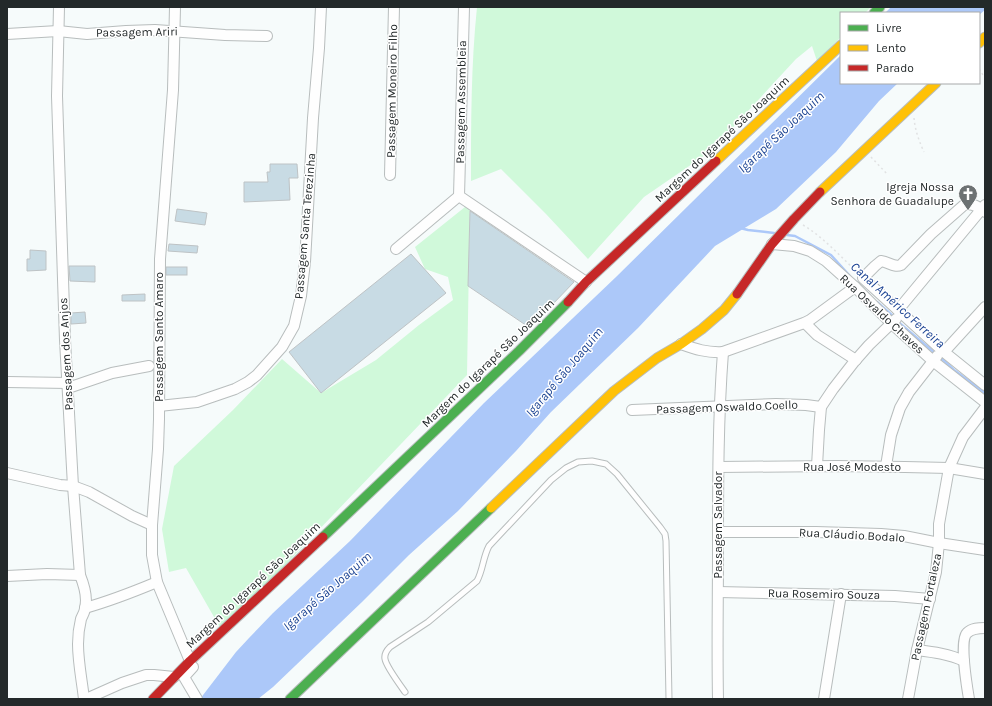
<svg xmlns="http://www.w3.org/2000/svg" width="992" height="706" font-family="Karla,sans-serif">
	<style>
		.green { fill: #d0f9da }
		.water { fill: #acc8f9 }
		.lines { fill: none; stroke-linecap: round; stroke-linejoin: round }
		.stream { stroke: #acc8f9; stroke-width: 2.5 }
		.building { fill: #c8dbe4; stroke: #bec3c5 }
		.lane-casing { stroke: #b8bdbd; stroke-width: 7 }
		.street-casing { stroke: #b8bdbd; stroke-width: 12 }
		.fast-casing { stroke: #b8bdbd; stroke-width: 11 }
		.slow-casing { stroke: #b8bdbd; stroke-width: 11 }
		.jam-casing { stroke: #b8bdbd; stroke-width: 11 }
		.path { stroke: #e1e2e3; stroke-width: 1.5; stroke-dasharray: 2 3; stroke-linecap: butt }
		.lane { stroke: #fefefe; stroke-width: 5 }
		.street { stroke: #fefefe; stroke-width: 10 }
		.fast { stroke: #4caf50; stroke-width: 9 }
		.slow { stroke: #ffc107; stroke-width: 9 }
		.jam { stroke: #c62828; stroke-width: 9 }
		.labels { text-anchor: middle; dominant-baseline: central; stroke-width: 3; stroke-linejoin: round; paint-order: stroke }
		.street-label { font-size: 12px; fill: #23292a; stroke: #fff }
		.poi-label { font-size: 12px; fill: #23292a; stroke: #fff; text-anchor: end }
		.water-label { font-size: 13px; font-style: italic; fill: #1b4393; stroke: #fff }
	</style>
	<rect width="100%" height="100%" fill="#f6fbfb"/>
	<g class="green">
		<path d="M477 7H871L865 13H841V37L817 61 812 46 796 59 711 151 644 197 588 259 546 214 501 169 471 181C471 123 471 65 477 7Z"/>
		<polygon points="470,203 467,375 222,631 186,568 169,572 162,529 174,466 233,410 282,359 321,393 376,360 419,325 453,300 448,277 425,269 415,247"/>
	</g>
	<g class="water">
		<polygon points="891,7 985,7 985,10 979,15 979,13 885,13"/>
		<polygon points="841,55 841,83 898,83 879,101 836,152 776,209 715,246 638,328 551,412 516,451 458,511 409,555 362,602 273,687 258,699 200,699 236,652 249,638 273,613 350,541 484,403 616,277"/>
	</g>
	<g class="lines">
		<g class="stream">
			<polyline points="740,228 748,230 774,233"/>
			<polyline points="787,235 795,236 831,255 849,275"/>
			<polyline points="877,302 894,317"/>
			<polyline points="897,321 936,354"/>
			<polyline points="940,357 954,370 985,393"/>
		</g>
	</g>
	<g class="building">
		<polygon points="270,164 297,164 298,178 289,178 290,200 244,202 244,182 268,182 267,172 270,172"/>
		<polygon points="177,209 207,213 205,225 175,221"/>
		<polygon points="470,211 574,282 530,328 468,286"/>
		<polygon points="169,244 198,246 197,253 168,251"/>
		<polygon points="30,250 46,251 46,270 27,271 27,259 30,259"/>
		<polygon points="411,254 446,293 321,393 289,352"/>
		<polygon points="69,266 95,266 95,282 70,281"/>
		<rect x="166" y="267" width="21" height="8"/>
		<polygon points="145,294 145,301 122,301 122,295"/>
		<polygon points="85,312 86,323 71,324 71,313"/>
	</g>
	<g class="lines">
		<g class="lane-casing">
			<path id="lane" d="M405 692C400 685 386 666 385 659 384 654 387 650 390 647L428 622 477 581C483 570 483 557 489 546L551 480 566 468 578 462 592 461 606 464 617 474 660 527 665 534 666 541 669 699"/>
		</g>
		<g class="street-casing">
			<g id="street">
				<path d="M59 7 57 96 65 340 73 486 80 575C84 585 88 597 85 608 85 612 82 616 81 619 79 627 78 636 78 644 78 662 82 681 84 699"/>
				<polyline points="175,7 173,90 160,259 159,419 158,449 152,525 152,555 157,582 190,661"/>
				<polyline points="464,7 459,196 586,282"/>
				<polyline points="7,34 58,31 87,34 126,31 155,30 225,35 267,36"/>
				<polyline points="390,175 394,7"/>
				<path d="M985 212C979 207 972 202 964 205L931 234 901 265C894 268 889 262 881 261L875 266 863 278 944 352 985 385"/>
				<polyline points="772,244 794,246 810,251 826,261 855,287 891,323 933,361 985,402"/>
				<polyline points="396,249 459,196"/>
				<polyline points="898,310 985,205"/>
				<polyline points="805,323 817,335 856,360"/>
				<path d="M681 344C695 349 707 353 723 352L804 323 810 320 855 287"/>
				<polyline points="944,352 985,307"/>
				<polyline points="7,382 68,383"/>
				<polyline points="68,388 112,373 149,366"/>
				<polyline points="159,406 197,402 235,389 248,382 257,375 282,347 294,326 297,313 301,296 305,262 313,118 319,48 321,7"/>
				<polyline points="632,410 776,404 806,405 821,407"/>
				<polyline points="817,466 819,430 821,407 833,389 854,362 869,345 896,319"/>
				<polyline points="886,466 891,435 900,408 909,392 937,356"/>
				<polyline points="719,467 837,466 905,467 949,468 985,474"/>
				<polyline points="7,473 60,485 73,486 89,492 132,516 152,525"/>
				<polyline points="718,532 816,532 881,534 904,536 939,543 985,550"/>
				<polyline points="7,576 47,574 80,575"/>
				<polyline points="718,592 895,596 930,599"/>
				<path d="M85 608C110 601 133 592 157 582"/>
				<path d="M917 650C933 652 949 654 964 661"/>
				<polyline points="193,667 184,677 197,699"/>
				<polyline points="86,699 122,683 146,675 154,675 174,677"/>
				<path d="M718 699C717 649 718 600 718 550 718 484 718 418 723 352"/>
				<polyline points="824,699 841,594"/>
				<polyline points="908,699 917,650 936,572 939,543 939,524 949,468 963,437 985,408"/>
				<path d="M969 699C967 687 959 640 967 633 972 628 979 628 985 628"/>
			</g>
		</g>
		<g class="fast-casing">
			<g id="fast">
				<polyline points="874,13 880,7"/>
				<polyline points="323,537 519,351 568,302"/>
				<polyline points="290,699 491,508"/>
			</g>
		</g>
		<g class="slow-casing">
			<g id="slow">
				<polyline points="979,43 985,37"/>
				<polyline points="716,161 841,45"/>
				<polyline points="820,192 936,83"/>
				<polyline points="491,508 614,391 657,358 681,344 702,329 724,310 737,294"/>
			</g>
		</g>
		<g class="jam-casing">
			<g id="jam">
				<polyline points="737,294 772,244 794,219 820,192"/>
				<polyline points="568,302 586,282 716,161"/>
				<polyline points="153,699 190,661 323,537"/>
			</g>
		</g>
		<g class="path">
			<polyline points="979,69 985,78"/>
			<path d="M914 118C915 130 919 141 924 152"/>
			<polyline points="871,157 888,175"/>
			<path d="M803 225C823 237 839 255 856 271"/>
		</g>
		<use href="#lane" class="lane"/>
		<use href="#street" class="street"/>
		<use href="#fast" class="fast"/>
		<use href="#slow" class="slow"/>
		<use href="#jam" class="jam"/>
	</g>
	<defs>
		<g id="church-pin" transform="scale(1)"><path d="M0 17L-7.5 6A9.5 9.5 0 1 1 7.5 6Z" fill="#6d7273" stroke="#fff"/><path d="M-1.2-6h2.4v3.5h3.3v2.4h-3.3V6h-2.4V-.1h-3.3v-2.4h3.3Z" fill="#fff"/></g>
	</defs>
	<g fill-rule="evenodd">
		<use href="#church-pin" x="968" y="194"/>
	</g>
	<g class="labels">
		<g class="street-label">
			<text transform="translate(137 32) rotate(-1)">Passagem Ariri</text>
			<text transform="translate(392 91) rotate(-89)">Passagem Moneiro Filho</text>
			<text transform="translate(461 102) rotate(-89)">Passagem Assembleia</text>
			<text transform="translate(722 139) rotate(-43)">Margem do Igarapé São Joaquim</text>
			<text transform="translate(305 226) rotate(-85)">Passagem Santa Terezinha</text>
			<text transform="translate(882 314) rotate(43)">Rua Osvaldo Chaves</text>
			<text transform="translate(159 337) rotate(-90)">Passagem Santo Amaro</text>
			<text transform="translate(66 354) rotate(-93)">Passagem dos Anjos</text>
			<text transform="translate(488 363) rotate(-44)">Margem do Igarapé São Joaquim</text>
			<text transform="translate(727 407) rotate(-2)">Passagem Oswaldo Coello</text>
			<text x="852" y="467">Rua José Modesto</text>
			<text transform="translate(718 525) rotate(-90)">Passagem Salvador</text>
			<text transform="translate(852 535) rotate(3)">Rua Cláudio Bodalo</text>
			<text transform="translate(253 585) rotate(-43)">Margem do Igarapé São Joaquim</text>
			<text transform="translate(824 594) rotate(1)">Rua Rosemiro Souza</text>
			<text transform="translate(926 607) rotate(-78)">Passagem Fortaleza</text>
		</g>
		<g class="poi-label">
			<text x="954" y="187">Igreja Nossa<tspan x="954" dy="14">Senhora de Guadalupe</tspan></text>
		</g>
		<g class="water-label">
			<text transform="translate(781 132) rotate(-43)">Igarapé São Joaquim</text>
			<text transform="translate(898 305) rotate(42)">Canal Américo Ferreira</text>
			<text transform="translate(564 372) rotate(-50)">Igarapé São Joaquim</text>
			<text transform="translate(327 591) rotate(-41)">Igarapé São Joaquim</text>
		</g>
	</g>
	<rect width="992" height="706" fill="none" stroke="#23292a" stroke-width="16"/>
	<rect x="840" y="12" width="140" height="72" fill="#ffffff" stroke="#a7a9aa"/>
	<rect x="848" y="25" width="20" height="6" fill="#4caf50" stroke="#a7a9aa"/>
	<text x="876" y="32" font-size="12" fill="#23292a">Livre</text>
	<rect x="848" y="45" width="20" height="6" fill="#ffc107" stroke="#a7a9aa"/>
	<text x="876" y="52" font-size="12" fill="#23292a">Lento</text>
	<rect x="848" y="65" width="20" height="6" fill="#c62828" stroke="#a7a9aa"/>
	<text x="876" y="72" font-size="12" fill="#23292a">Parado</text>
</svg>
